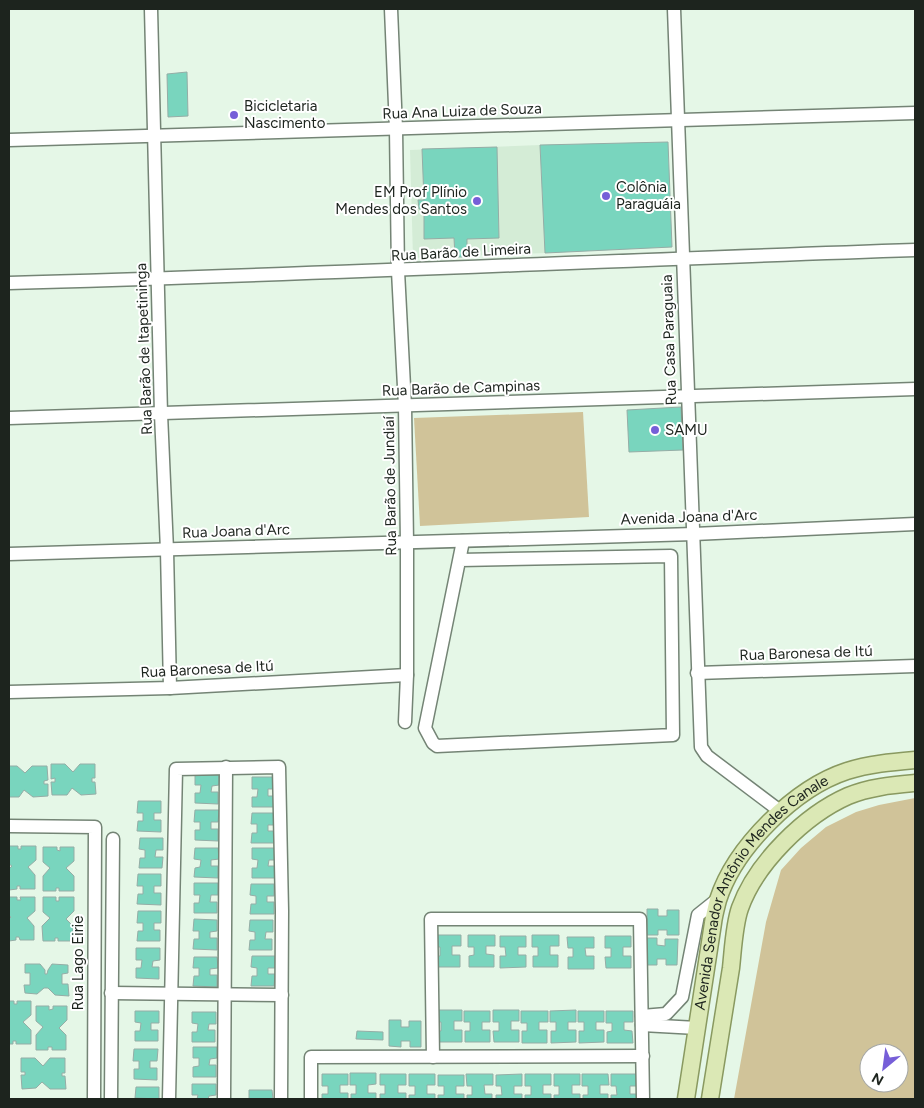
<svg xmlns="http://www.w3.org/2000/svg" width="924" height="1108" font-family="Figtree,sans-serif">
	<style>
		.built { fill: #d4ecd6 }
		.green { fill: #d0c399; fill-rule: evenodd }
		.building { fill: #79d5be; stroke: #95ada6 }
		.lines { fill: none; stroke-linecap: round; stroke-linejoin: round }
		.minor-casing { stroke: #748475; stroke-width: 15 }
		.major-casing { stroke: #899960; stroke-width: 19 }
		.minor { stroke: #fff; stroke-width: 12 }
		.major { stroke: #dbe8b5; stroke-width: 16 }
		.poi-dot { fill: #765ed8; stroke: #fff; stroke-width: 2 }
		.labels { text-anchor: middle; dominant-baseline: central; stroke-width: 4; stroke-linejoin: round; paint-order: stroke }
		.poi-label { font-size: 15px; fill: #1d241e; stroke: #fff; text-anchor: start }
		.street-label { font-size: 15px; fill: #1d241e; stroke: #fff }
	</style>
	<rect width="100%" height="100%" fill="#e5f7e7"/>
	<polygon class="built" points="540,145 545,253 413,258 410,150"/>
	<g class="green">
		<polygon points="583,412 589,517 420,526 414,418"/>
		<path d="M915 798V1099H734L766 922 781 870 801 848 826 827 856 812 879 805ZM869 1053H899V1083H869Z"/>
	</g>
	<g class="building">
		<polygon points="187,72 188,116 168,117 167,74"/>
		<polygon points="668,142 672,247 545,253 540,145"/>
		<polygon points="497,147 499,238 467,239 467,257 455,257 454,238 424,239 424,209 419,209 418,200 424,200 422,149"/>
		<polygon points="681,407 683,450 629,452 627,410"/>
		<polygon points="51,764 65,764 73,772 80,764 95,764 95,778 92,778 92,782 95,782 96,794 81,795 72,788 67,795 52,795 51,782 55,782 55,778 51,779"/>
		<polygon points="9,766 17,766 25,773 32,766 47,766 48,780 44,781 44,784 48,784 48,796 33,797 24,790 19,797 9,797"/>
		<polygon points="195,773 219,774 219,785 212,786 211,792 218,792 218,804 195,803 195,793 200,793 201,785 195,785"/>
		<polygon points="252,777 276,777 276,789 268,789 268,796 275,796 275,807 252,807 252,797 257,797 258,789 252,789"/>
		<polygon points="138,801 161,801 161,813 154,813 154,820 161,820 161,832 137,831 138,821 143,821 143,813 137,813"/>
		<polygon points="195,810 219,810 218,822 211,822 211,829 218,829 218,841 195,840 195,830 200,830 200,822 194,822"/>
		<polygon points="252,813 275,813 275,825 268,825 268,831 275,831 275,843 251,843 252,833 257,833 257,824 251,824"/>
		<polygon points="140,838 163,838 163,850 156,850 155,857 163,857 162,868 139,868 140,858 145,858 145,850 139,849"/>
		<polygon points="9,846 18,846 18,849 21,849 21,846 36,846 36,860 28,867 35,875 35,889 20,889 20,886 17,886 17,889 9,890 9,869 12,866 9,864"/>
		<polygon points="43,847 57,847 57,850 60,851 60,847 74,847 74,861 66,868 74,876 74,891 59,891 59,888 56,888 56,891 43,891 43,876 50,868 43,862"/>
		<polygon points="195,848 218,848 219,859 211,860 211,866 218,866 218,878 194,877 195,868 200,867 201,860 194,859"/>
		<polygon points="252,848 276,848 276,860 269,860 268,866 275,866 275,878 252,878 252,868 257,868 258,860 252,859"/>
		<polygon points="138,874 161,874 161,886 154,886 154,893 161,893 161,905 137,904 138,894 143,894 143,886 137,886"/>
		<polygon points="194,883 218,883 218,895 211,895 210,902 217,902 217,913 194,913 194,903 199,903 200,895 194,895"/>
		<polygon points="251,884 274,884 274,896 267,896 267,902 274,902 274,914 250,914 251,904 256,904 256,896 250,895"/>
		<polygon points="9,897 17,897 17,900 21,900 20,897 35,897 35,911 27,918 34,926 34,940 20,940 19,937 16,937 16,940 9,941 9,919 11,917 9,916"/>
		<polygon points="43,897 56,897 56,901 59,901 59,897 74,897 74,911 66,919 73,926 73,941 58,941 58,938 55,938 55,941 43,941 42,926 50,918 43,912"/>
		<polygon points="647,909 658,909 658,916 667,916 667,910 679,910 679,935 667,935 667,930 658,930 658,935 647,935"/>
		<polygon points="138,911 161,911 161,923 154,923 154,930 160,930 160,941 137,941 138,931 143,931 143,923 137,923"/>
		<polygon points="194,919 217,920 217,931 210,932 210,938 217,938 217,950 193,949 194,939 199,939 199,931 193,931"/>
		<polygon points="250,920 273,920 273,932 266,932 265,939 272,939 272,950 249,950 250,940 255,940 255,932 249,931"/>
		<polygon points="434,935 461,935 461,946 452,946 452,955 460,955 460,967 435,967 435,956 440,956 440,947 434,947"/>
		<polygon points="468,935 495,935 495,946 486,946 486,954 494,955 494,967 469,967 469,956 474,955 474,947 468,947"/>
		<polygon points="532,935 559,935 559,946 550,946 550,955 558,955 558,967 533,967 533,956 538,956 538,947 532,947"/>
		<polygon points="500,936 526,936 526,947 518,947 518,955 526,955 526,967 500,968 500,956 506,956 505,947 500,947"/>
		<polygon points="605,936 631,936 631,947 623,947 623,956 631,956 631,968 606,968 605,957 611,957 611,948 605,948"/>
		<polygon points="567,937 594,937 594,948 585,948 586,956 594,956 594,969 568,969 568,957 573,957 573,948 568,948"/>
		<polygon points="646,938 657,938 657,945 665,946 665,939 678,939 677,965 666,965 666,959 657,959 657,965 645,965"/>
		<polygon points="136,948 160,948 160,960 153,961 152,967 159,967 159,979 136,978 136,968 141,968 142,960 136,960"/>
		<polygon points="252,956 275,956 275,968 268,968 268,974 275,974 274,986 251,986 252,976 257,976 257,968 251,967"/>
		<polygon points="194,957 217,957 218,968 210,969 210,975 217,975 217,987 193,986 194,976 199,976 199,968 193,968"/>
		<polygon points="25,964 40,964 45,970 45,974 47,974 48,970 52,964 68,965 68,973 62,974 62,984 68,984 69,996 55,995 48,988 44,988 37,994 25,993 24,985 30,985 30,973 25,973"/>
		<polygon points="9,1001 14,1001 14,1004 17,1004 17,1001 31,1001 31,1015 23,1022 31,1030 31,1044 16,1044 16,1041 13,1041 13,1044 9,1044"/>
		<polygon points="36,1006 49,1006 49,1010 53,1009 53,1006 67,1006 67,1020 59,1028 66,1035 66,1050 52,1050 52,1047 48,1047 48,1050 36,1050 36,1035 43,1027 36,1021"/>
		<polygon points="436,1010 462,1010 462,1021 454,1021 454,1030 462,1030 462,1042 436,1042 436,1031 441,1031 441,1022 436,1022"/>
		<polygon points="493,1010 519,1010 519,1021 511,1021 511,1030 519,1030 519,1042 494,1042 493,1031 499,1031 499,1022 493,1022"/>
		<polygon points="576,1010 576,1022 568,1022 568,1030 576,1030 576,1042 551,1043 551,1031 556,1031 556,1022 550,1022 550,1011"/>
		<polygon points="135,1011 159,1011 159,1023 151,1023 151,1030 158,1030 158,1041 135,1041 135,1031 140,1031 141,1023 135,1022"/>
		<polygon points="464,1011 490,1011 490,1022 482,1022 482,1030 490,1030 490,1042 465,1042 465,1031 470,1031 470,1022 464,1022"/>
		<polygon points="521,1011 548,1011 548,1022 539,1022 539,1030 547,1030 547,1043 522,1043 522,1031 527,1031 527,1023 521,1023"/>
		<polygon points="578,1011 604,1011 604,1022 596,1022 596,1030 604,1030 604,1042 579,1043 579,1031 584,1031 584,1022 578,1022"/>
		<polygon points="606,1011 633,1011 633,1022 624,1022 624,1030 632,1031 633,1043 607,1043 607,1032 612,1031 612,1023 606,1023"/>
		<polygon points="192,1012 216,1012 216,1024 209,1024 208,1030 215,1030 215,1042 192,1042 192,1032 197,1032 198,1024 192,1023"/>
		<polygon points="389,1020 401,1020 401,1027 409,1027 409,1021 421,1021 421,1047 410,1047 410,1041 401,1041 401,1047 389,1046"/>
		<polygon points="357,1031 383,1032 383,1040 356,1039"/>
		<polygon points="193,1047 217,1047 217,1058 210,1059 209,1065 216,1065 216,1077 193,1077 193,1067 199,1066 199,1058 193,1058"/>
		<polygon points="134,1049 158,1049 157,1061 150,1061 150,1068 157,1068 157,1080 134,1079 134,1069 139,1069 139,1061 133,1061"/>
		<polygon points="21,1058 35,1058 43,1066 50,1058 65,1058 65,1073 62,1073 62,1076 65,1076 66,1089 50,1089 42,1082 36,1088 22,1089 21,1075 25,1075 25,1072 21,1072"/>
		<polygon points="350,1073 376,1073 376,1084 368,1085 368,1093 376,1093 376,1099 351,1099 351,1094 356,1094 356,1085 350,1085"/>
		<polygon points="322,1074 348,1074 348,1085 340,1085 340,1093 348,1093 348,1099 322,1099 322,1094 328,1094 328,1086 322,1086"/>
		<polygon points="380,1074 406,1074 406,1085 398,1085 398,1093 406,1093 406,1099 380,1099 380,1094 385,1094 385,1085 380,1085"/>
		<polygon points="409,1074 435,1074 435,1085 427,1085 427,1094 435,1094 435,1099 409,1099 409,1095 415,1095 415,1086 409,1086"/>
		<polygon points="466,1074 493,1074 493,1085 484,1085 485,1094 492,1094 492,1099 467,1099 467,1095 472,1095 472,1086 467,1086"/>
		<polygon points="522,1074 522,1086 514,1086 514,1094 522,1094 522,1099 496,1099 496,1095 502,1095 501,1086 496,1086 496,1075"/>
		<polygon points="525,1074 551,1074 551,1085 543,1085 543,1094 551,1094 551,1099 525,1099 525,1095 531,1095 531,1086 525,1086"/>
		<polygon points="554,1074 580,1074 580,1085 572,1085 572,1094 580,1094 580,1099 554,1099 554,1095 559,1095 559,1086 554,1086"/>
		<polygon points="582,1074 608,1074 609,1085 600,1085 600,1094 608,1094 608,1099 583,1099 583,1095 588,1095 588,1086 582,1086"/>
		<polygon points="611,1074 637,1074 637,1086 630,1086 630,1094 637,1094 637,1099 611,1099 611,1095 617,1095 616,1086 611,1086"/>
		<polygon points="438,1075 464,1075 464,1086 456,1086 456,1094 464,1094 464,1099 438,1099 438,1095 444,1095 444,1086 438,1086"/>
		<polygon points="192,1084 216,1084 216,1095 209,1096 208,1099 197,1099 198,1095 192,1095"/>
		<polygon points="136,1087 159,1087 159,1099 135,1098"/>
		<polygon points="249,1090 272,1090 273,1099 249,1099"/>
	</g>
	<g class="lines">
		<g class="minor-casing">
			<g id="minor">
				<polyline points="151,9 161,414 167,550 170,688"/>
				<polyline points="391,9 396,129 398,271 405,406 407,543 407,675 405,722"/>
				<polyline points="674,9 701,747 707,756 780,811"/>
				<polyline points="9,140 915,113"/>
				<path d="M9 283C311 275 613 260 915 250"/>
				<polyline points="9,418 915,389"/>
				<polyline points="9,554 694,534 915,524"/>
				<polyline points="460,560 671,556 673,735 437,746 433,743 425,728 463,541"/>
				<polyline points="697,673 915,666"/>
				<polyline points="9,692 170,688 407,675"/>
				<polyline points="9,826 95,827 94,1099"/>
				<polyline points="111,993 282,995"/>
				<polyline points="642,1016 666,1014 682,997 698,915 718,899"/>
				<polyline points="642,1025 697,1028"/>
				<polyline points="433,1057 431,919 640,919 643,1099"/>
				<polyline points="111,1099 113,839"/>
				<polyline points="169,1099 176,769 279,767 282,911 281,1099"/>
				<polyline points="224,1099 226,767"/>
				<polyline points="311,1099 311,1057 643,1056"/>
			</g>
		</g>
		<g class="major-casing">
			<g id="major">
				<path id="s1" d="M686 1099 713 923C714 915 716 908 718 900 735 847 795 788 847 771 869 764 892 762 915 760"/>
				<path d="M710 1099C717 1056 724 1012 731 968 733 950 734 925 740 908 756 863 805 815 848 796 869 787 893 785 915 783"/>
			</g>
		</g>
		<use href="#minor" class="minor"/>
		<use href="#major" class="major"/>
	</g>
	<g class="poi-dot">
		<circle cx="234" cy="115" r="5"/>
		<circle cx="606" cy="196" r="5"/>
		<circle cx="477" cy="201" r="5"/>
		<circle cx="655" cy="430" r="5"/>
	</g>
	<g class="labels">
		<g class="poi-label">
			<text x="244" y="106">Bicicletaria<tspan x="244" dy="17">Nascimento</tspan></text>
			<text x="616" y="187">Colônia<tspan x="616" dy="17">Paraguáia</tspan></text>
			<text x="467" y="192" text-anchor="end">EM Prof Plínio<tspan x="467" dy="17">Mendes dos Santos</tspan></text>
			<text x="665" y="430">SAMU</text>
		</g>
		<g class="street-label">
			<text transform="translate(462 111) rotate(-2)">Rua Ana Luiza de Souza</text>
			<text transform="translate(461 252) rotate(-3)">Rua Barão de Limeira</text>
			<text transform="translate(669 340) rotate(-92)">Rua Casa Paraguaia</text>
			<text transform="translate(144 349) rotate(-92)">Rua Barão de Itapetininga</text>
			<text transform="translate(461 388) rotate(-2)">Rua Barão de Campinas</text>
			<text transform="translate(390 486) rotate(-91)">Rua Barão de Jundiaí</text>
			<text transform="translate(689 517) rotate(-2)">Avenida Joana d'Arc</text>
			<text transform="translate(236 531) rotate(-2)">Rua Joana d'Arc</text>
			<text transform="translate(806 653) rotate(-2)">Rua Baronesa de Itú</text>
			<text transform="translate(207 669) rotate(-3)">Rua Baronesa de Itú</text>
			<text stroke="none"><textPath href="#s1" startOffset="229">Avenida Senador Antônio Mendes Canale</textPath></text>
			<text transform="translate(78 963) rotate(-90)">Rua Lago Eirie</text>
		</g>
	</g>
	<rect width="924" height="1108" fill="none" stroke="#1d241e" stroke-width="20"/>
	<g transform="translate(884 1068) rotate(209)"><circle r="24" fill="#ffffff" stroke="#a5a7a5"/>
	<path d="M0-4L9 19L0 12L-9 19Z" fill="#765ed8"/>
	<text y="-8" font-size="14" font-weight="bold" text-anchor="middle" fill="#1d241e">N</text>
	</g>
</svg>
